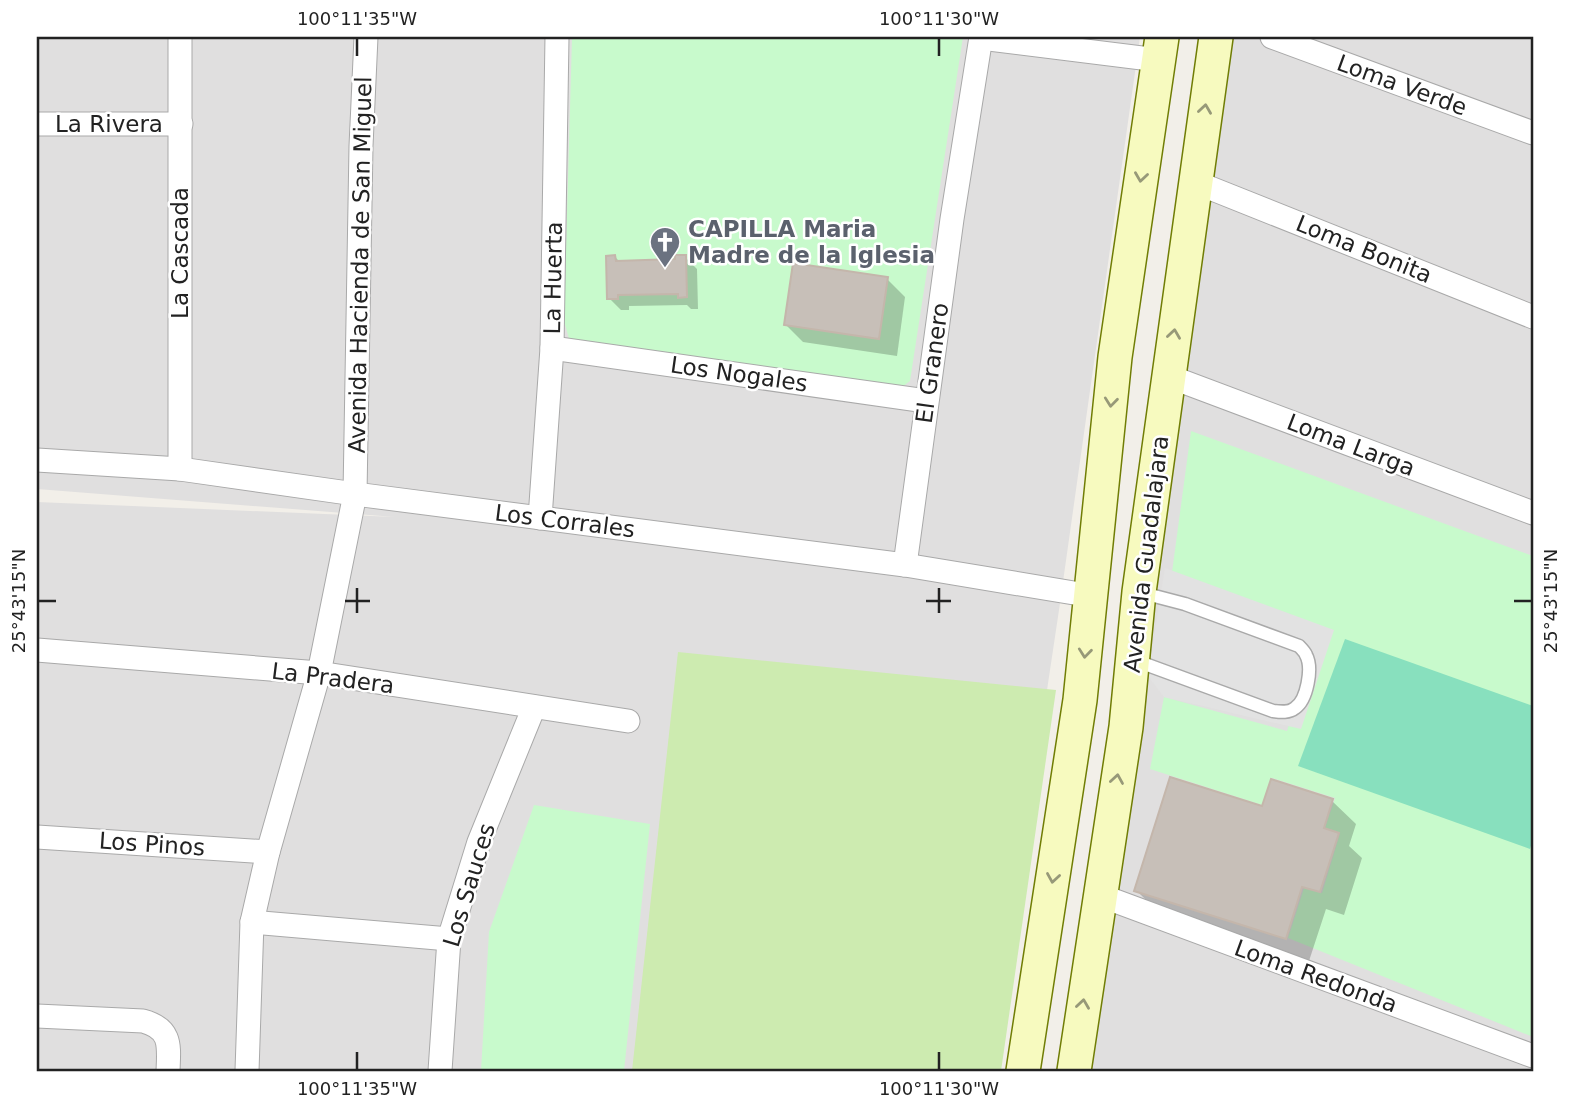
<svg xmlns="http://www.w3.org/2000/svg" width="1570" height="1108" font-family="'DejaVu Sans',sans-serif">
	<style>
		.residential { fill: #e0dfdf }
		.grass { fill: #cdebb0 }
		.park { fill: #c8facc }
		.pitch { fill: #88e0be }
		.parking { fill: #e2e2e2 }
		.shadow { fill: #0003 }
		.building { fill: #c7bfb8; stroke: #c4b6ab; stroke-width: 2 }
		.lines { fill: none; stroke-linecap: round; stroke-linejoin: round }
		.lane-casing { stroke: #a9a9a9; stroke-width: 15 }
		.street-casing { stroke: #a9a9a9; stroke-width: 25 }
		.secondary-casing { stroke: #707d05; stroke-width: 36 }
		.lane { stroke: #fff; stroke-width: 12 }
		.street { stroke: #fff; stroke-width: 23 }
		.secondary { stroke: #f7fabf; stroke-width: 33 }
		.oneway { stroke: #979978 }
		.ticks { fill: none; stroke: #222; stroke-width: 2.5 }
		.labels { text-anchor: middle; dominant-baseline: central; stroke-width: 5; stroke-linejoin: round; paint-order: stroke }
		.street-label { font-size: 23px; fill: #222; stroke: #fff }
		.worship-label { font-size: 23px; font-weight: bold; fill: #5b616d; stroke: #fff; text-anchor: start }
		.neatline { fill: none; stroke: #222; stroke-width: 2.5 }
		.ticks-label { font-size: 18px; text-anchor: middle; fill: #222 }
	</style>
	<rect width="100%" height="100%" fill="#f2efe9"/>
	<g class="residential">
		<polygon points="37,37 1140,37 1059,610 990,1071 37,1071 37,502 395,517 37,489"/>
		<polygon points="1223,37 1533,37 1533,1071 1076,1071"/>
	</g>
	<polygon class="grass" points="678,652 1056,690 1001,1071 632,1071"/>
	<g class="park">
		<polygon points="572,37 963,37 910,381 902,387 570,342 564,321"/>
		<polygon points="1191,431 1533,556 1533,1037 1288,938 1304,888 1322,893 1340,833 1325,828 1335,798 1272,778 1262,805 1150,769 1164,697 1287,731 1315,632 1170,587"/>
		<polygon points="534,805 650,824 624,1071 481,1071 489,932"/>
	</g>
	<polygon class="pitch" points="1345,639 1533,706 1533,839 1530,849 1298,766"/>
	<polygon class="parking" points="1165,568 1334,630 1301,729 1164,697 1148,676"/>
	<g class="shadow">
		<polygon points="615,257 621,263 677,261 685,257 697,269 698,309 691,309 687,305 629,306 629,310 621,310 609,298"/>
		<polygon points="887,279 905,297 897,356 803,342 785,324"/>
		<polygon points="1332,801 1356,824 1349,846 1362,858 1344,915 1326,909 1309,961 1160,914 1136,890 1263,808"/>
	</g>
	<g class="building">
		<polygon points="615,255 616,261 675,259 675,255 686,255 687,297 678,298 678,294 618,295 618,299 607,299 606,256"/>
		<polygon points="793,263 888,277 879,339 784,325"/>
		<polygon points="1170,777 1262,806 1271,779 1333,799 1324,828 1339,833 1320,892 1302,887 1286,939 1134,891"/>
	</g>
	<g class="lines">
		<g class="lane-casing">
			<path id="lane" d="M1134 660 1273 711C1281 712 1289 713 1295 708 1307 700 1313 668 1306 655 1305 652 1302 649 1299 646L1185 604 1139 592"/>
		</g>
		<g class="street-casing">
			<g id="street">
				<polyline points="1272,37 1533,133"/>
				<polyline points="981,38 1158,60"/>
				<polyline points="37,124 181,124"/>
				<polyline points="1195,182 1533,317"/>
				<polyline points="552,348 926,401"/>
				<polyline points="1168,376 1533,513"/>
				<polyline points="37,460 180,469 355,494 905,565 1092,596"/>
				<polyline points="180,469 180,37"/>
				<polyline points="540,518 552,348 557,37"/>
				<polyline points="905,565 952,219 981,37"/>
				<polyline points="37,650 319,673 628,721"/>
				<polyline points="37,837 268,852"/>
				<polyline points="1099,895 1533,1056"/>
				<polyline points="252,922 449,939"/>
				<path d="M37 1016 143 1021C172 1029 169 1046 168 1071"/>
				<polyline points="247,1071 252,922 268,852 319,673 355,494 361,146 366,37"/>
				<polyline points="440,1071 449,939 479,842 534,707"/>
			</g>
		</g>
		<g class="secondary-casing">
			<g id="secondary">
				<polyline points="1023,1071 1080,700 1115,357 1162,37"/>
				<polyline points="1074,1071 1126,727 1139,592 1216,37"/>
			</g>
		</g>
		<use href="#lane" class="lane"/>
		<use href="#street" class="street"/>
		<use href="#secondary" class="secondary"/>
	</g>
	<defs><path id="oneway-chevron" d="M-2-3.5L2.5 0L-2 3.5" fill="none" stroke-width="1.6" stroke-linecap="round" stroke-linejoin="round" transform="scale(1.75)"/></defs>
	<g class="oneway">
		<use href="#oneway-chevron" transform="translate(1205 109) rotate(-82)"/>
		<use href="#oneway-chevron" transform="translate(1141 177) rotate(98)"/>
		<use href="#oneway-chevron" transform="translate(1174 334) rotate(-82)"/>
		<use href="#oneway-chevron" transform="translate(1111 402) rotate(96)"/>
		<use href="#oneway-chevron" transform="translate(1085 653) rotate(96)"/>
		<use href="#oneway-chevron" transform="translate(1117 779) rotate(-81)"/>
		<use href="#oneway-chevron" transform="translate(1053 878) rotate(99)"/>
		<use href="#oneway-chevron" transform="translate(1083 1004) rotate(-82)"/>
	</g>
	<path class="ticks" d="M357 38V56M939 38V56M357 588V613M939 588V613M38 601H56M345 601H370M926 601H951M1514 601H1532M357 1052V1070M939 1052V1070"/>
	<defs>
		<g id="church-pin" transform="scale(1.575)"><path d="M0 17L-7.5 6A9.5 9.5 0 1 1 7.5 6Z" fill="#6b7280" stroke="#fff"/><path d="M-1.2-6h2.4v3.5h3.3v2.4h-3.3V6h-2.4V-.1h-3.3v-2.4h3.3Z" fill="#fff"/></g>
	</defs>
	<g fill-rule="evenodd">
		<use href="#church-pin" x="665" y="242"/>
	</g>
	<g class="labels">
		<g class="street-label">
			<text transform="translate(1402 85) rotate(20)">Loma Verde</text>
			<text x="109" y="124">La Rivera</text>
			<text transform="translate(1364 249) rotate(22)">Loma Bonita</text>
			<text transform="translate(180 253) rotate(-90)">La Cascada</text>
			<text transform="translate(360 265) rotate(-89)">Avenida Hacienda de San Miguel</text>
			<text transform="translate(553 278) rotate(-89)">La Huerta</text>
			<text transform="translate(932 363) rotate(-82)">El Granero</text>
			<text transform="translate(739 374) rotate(8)">Los Nogales</text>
			<text transform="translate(1351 445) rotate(21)">Loma Larga</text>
			<text transform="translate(565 521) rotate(7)">Los Corrales</text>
			<text transform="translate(1146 554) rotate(-83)">Avenida Guadalajara</text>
			<text transform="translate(333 678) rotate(7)">La Pradera</text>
			<text transform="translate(152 844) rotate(4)">Los Pinos</text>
			<text transform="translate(469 885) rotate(-73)">Los Sauces</text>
			<text transform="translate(1316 976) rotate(20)">Loma Redonda</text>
		</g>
		<g class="worship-label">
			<text x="688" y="229">CAPILLA Maria<tspan x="688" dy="26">Madre de la Iglesia</tspan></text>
		</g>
	</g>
	<rect width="1570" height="1108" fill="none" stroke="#ffffff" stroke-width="77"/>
	<rect x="38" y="38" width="1494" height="1032" class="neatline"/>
	<g class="ticks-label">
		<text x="357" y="25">100°11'35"W</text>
		<text x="939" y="25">100°11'30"W</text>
		<text transform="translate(19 601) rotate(-90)" y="6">25°43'15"N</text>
		<text transform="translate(1551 601) rotate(-90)" y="6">25°43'15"N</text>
		<text x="357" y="1095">100°11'35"W</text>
		<text x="939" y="1095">100°11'30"W</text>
	</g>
</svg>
